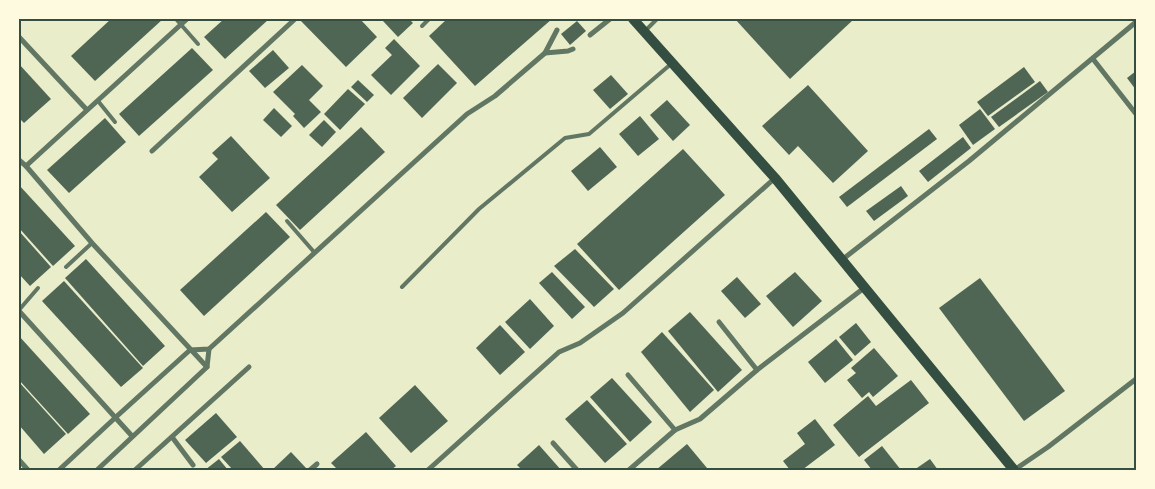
<svg xmlns="http://www.w3.org/2000/svg" width="1155" height="489" font-family="'Asap Condensed',sans-serif">
	<style>
		.building { fill: #4f6655 }
		.lines { fill: none; stroke-linecap: round; stroke-linejoin: round }
		.service { stroke: #617663; stroke-width: 4 }
		.minor { stroke: #617663; stroke-width: 5 }
		.secondary { stroke: #344e41; stroke-width: 10 }
		.neatline { fill: none; stroke: #344e41; stroke-width: 2 }
	</style>
	<rect width="100%" height="100%" fill="#e9edc9"/>
	<g class="building">
		<polygon points="111,19 163,19 95,81 71,56"/>
		<polygon points="224,19 269,19 225,59 204,37"/>
		<polygon points="299,19 360,19 377,37 346,67"/>
		<polygon points="386,19 409,19 413,23 398,37 383,21"/>
		<polygon points="447,19 552,19 475,86 429,36"/>
		<polygon points="735,19 854,19 790,79"/>
		<polygon points="577,21 586,31 570,45 561,34"/>
		<polygon points="394,39 420,66 391,95 371,75 392,55 385,48"/>
		<polygon points="192,48 213,70 139,136 119,114"/>
		<polygon points="273,50 289,68 265,88 249,71"/>
		<polygon points="19,64 51,99 24,123 19,118"/>
		<polygon points="438,64 457,83 422,118 403,98"/>
		<polygon points="302,65 323,86 309,100 321,112 304,128 293,116 295,114 273,92"/>
		<polygon points="1024,67 1035,82 988,116 977,102"/>
		<polygon points="1136,71 1136,90 1127,78"/>
		<polygon points="611,75 628,94 610,109 593,90"/>
		<polygon points="358,80 374,95 367,102 351,87"/>
		<polygon points="1040,81 1048,92 999,127 991,117"/>
		<polygon points="808,85 868,151 833,183 798,146 789,155 762,126"/>
		<polygon points="348,89 365,104 340,130 324,114"/>
		<polygon points="667,100 690,125 673,141 650,115"/>
		<polygon points="274,108 292,126 281,137 263,120"/>
		<polygon points="980,109 995,129 973,145 959,125"/>
		<polygon points="640,116 659,139 638,156 619,134"/>
		<polygon points="105,118 126,142 69,193 47,170"/>
		<polygon points="324,120 336,132 322,147 309,135"/>
		<polygon points="361,127 385,152 300,230 276,205"/>
		<polygon points="929,129 937,139 847,207 839,197"/>
		<polygon points="231,136 270,178 232,212 199,177 218,159 212,153"/>
		<polygon points="963,137 971,148 928,182 919,171"/>
		<polygon points="600,147 617,167 588,191 571,171"/>
		<polygon points="683,149 725,195 619,290 577,244"/>
		<polygon points="19,185 75,246 53,266 19,228"/>
		<polygon points="901,186 908,196 874,221 866,211"/>
		<polygon points="266,212 290,237 204,316 180,290"/>
		<polygon points="19,231 51,267 30,286 19,274"/>
		<polygon points="575,249 614,289 594,307 554,266"/>
		<polygon points="86,259 165,346 143,366 65,278"/>
		<polygon points="552,272 585,307 572,319 539,283"/>
		<polygon points="795,272 822,301 793,327 766,296"/>
		<polygon points="737,277 761,304 745,318 721,291"/>
		<polygon points="980,278 1065,391 1024,421 939,308"/>
		<polygon points="64,281 143,368 121,387 42,301"/>
		<polygon points="530,299 554,326 530,349 505,322"/>
		<polygon points="690,312 742,370 718,392 668,331"/>
		<polygon points="856,323 871,342 855,356 839,337"/>
		<polygon points="500,325 525,352 500,375 476,348"/>
		<polygon points="662,332 714,390 690,412 641,352"/>
		<polygon points="19,336 90,414 68,434 19,380"/>
		<polygon points="836,339 853,360 825,383 808,362"/>
		<polygon points="874,348 898,376 873,397 869,392 862,398 847,380 856,373 851,368"/>
		<polygon points="612,378 652,422 630,442 590,397"/>
		<polygon points="911,380 929,403 859,457 833,425 868,396 876,406"/>
		<polygon points="19,382 66,434 44,454 19,425"/>
		<polygon points="415,385 448,421 411,453 379,418"/>
		<polygon points="587,400 627,444 605,463 565,419"/>
		<polygon points="216,413 237,437 206,463 185,440"/>
		<polygon points="815,419 835,445 802,470 790,470 783,461 805,444 797,433"/>
		<polygon points="366,432 396,466 391,470 338,470 331,463"/>
		<polygon points="240,441 265,470 233,470 221,457"/>
		<polygon points="687,444 707,468 703,470 656,470"/>
		<polygon points="539,445 561,470 522,470 517,465"/>
		<polygon points="882,446 901,470 872,470 864,460"/>
		<polygon points="291,452 306,468 303,470 272,470"/>
		<polygon points="219,459 228,470 205,470"/>
		<polygon points="930,459 938,470 914,470"/>
	</g>
	<g class="lines">
		<g class="service">
			<polyline points="176,19 198,44"/>
			<polyline points="422,26 429,19"/>
			<polyline points="645,31 657,19"/>
			<polyline points="98,101 115,122"/>
			<polyline points="287,221 314,252"/>
			<polyline points="66,267 92,243"/>
			<polyline points="402,287 479,209 565,138 589,134 671,64"/>
			<polyline points="19,310 38,288"/>
		</g>
		<g class="minor">
			<polyline points="590,35 610,19"/>
			<polyline points="19,37 87,110"/>
			<polyline points="545,53 568,51 573,49"/>
			<polyline points="1093,59 1136,114"/>
			<polyline points="152,151 295,19"/>
			<polyline points="19,160 26,166 92,243 207,367"/>
			<polyline points="26,166 187,19"/>
			<polyline points="843,259 969,161 1136,22"/>
			<polyline points="19,311 132,436"/>
			<polyline points="719,322 757,370"/>
			<polyline points="628,375 675,430"/>
			<polyline points="172,437 193,465"/>
			<polyline points="553,443 577,470"/>
			<polyline points="19,460 28,470"/>
			<polyline points="59,470 116,417 190,350 209,349 467,114 495,96 545,53 557,30"/>
			<polyline points="97,470 207,367 209,349"/>
			<polyline points="135,470 249,367"/>
			<polyline points="310,470 317,464"/>
			<polyline points="428,470 559,352 580,343 623,313 775,178"/>
			<polyline points="629,470 675,430 700,419 757,370 864,288"/>
			<polyline points="1014,470 1048,447 1136,379"/>
		</g>
		<polyline class="secondary" points="633,19 775,178 1014,470"/>
	</g>
	<rect width="1155" height="489" fill="none" stroke="#fefae0" stroke-width="40"/>
	<rect x="20" y="20" width="1115" height="449" class="neatline"/>
</svg>
